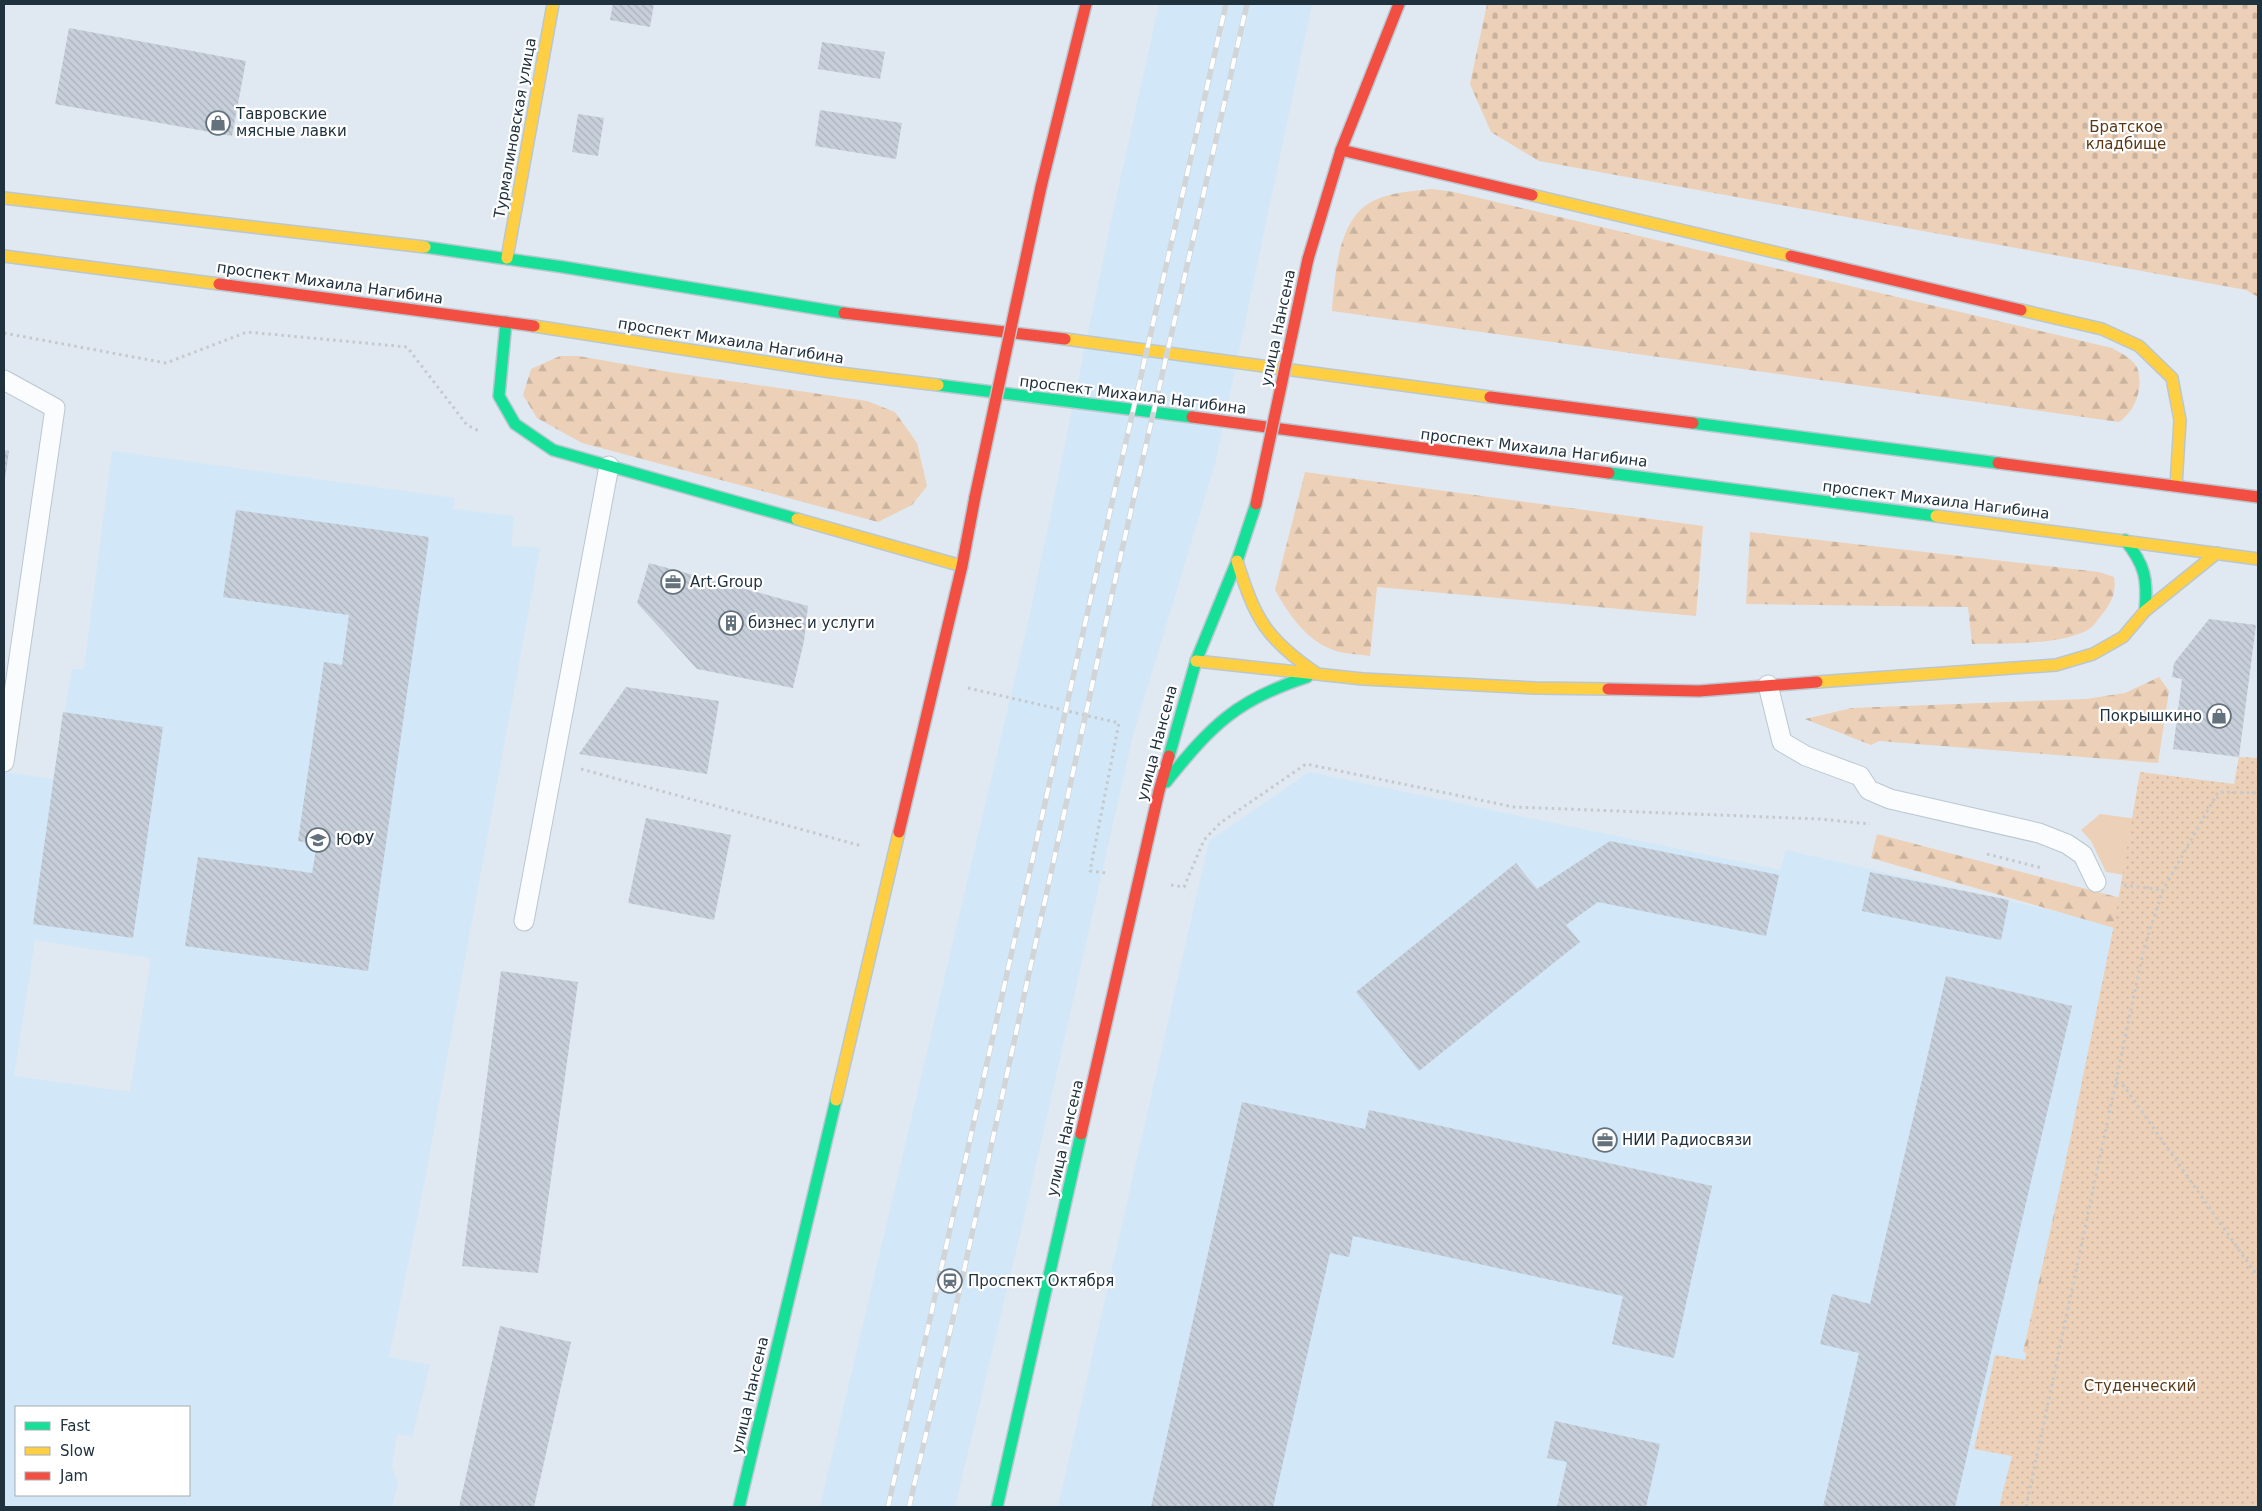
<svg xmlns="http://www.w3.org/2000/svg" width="2262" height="1511" font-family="'DejaVu Sans',sans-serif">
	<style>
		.built { fill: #d2e7f7; fill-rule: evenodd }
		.grass { fill: #ecd0b7 }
		.forest { fill: url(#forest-firs) }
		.cemetery { fill: url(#cemetery-stones) }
		.park { fill: url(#park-dots) }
		.building { fill: url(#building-back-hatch) }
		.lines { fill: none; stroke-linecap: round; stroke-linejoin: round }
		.lane-casing { stroke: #bac7d1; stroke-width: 21 }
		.fast-casing { stroke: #bac7d1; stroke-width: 14 }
		.slow-casing { stroke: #bac7d1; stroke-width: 14 }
		.jam-casing { stroke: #bac7d1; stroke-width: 14 }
		.path { stroke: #c4c9cd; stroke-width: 3; stroke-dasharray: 2.5 4; stroke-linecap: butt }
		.lane { stroke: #fafcfd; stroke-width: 19 }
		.fast { stroke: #16e098; stroke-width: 11 }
		.slow { stroke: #ffcf43; stroke-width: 11 }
		.jam { stroke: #f24e42; stroke-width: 11 }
		.rail-casing { stroke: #d2d5d8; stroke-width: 5.5 }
		.rail { stroke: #fff; stroke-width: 4; stroke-dasharray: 11; stroke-linecap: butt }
		.jam-bridge-casing { stroke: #bfc6cc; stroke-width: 14; stroke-linecap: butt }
		.jam-bridge { stroke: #f24e42; stroke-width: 11 }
		.labels { text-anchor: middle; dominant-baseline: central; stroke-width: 4.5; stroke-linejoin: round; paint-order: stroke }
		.poi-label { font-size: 15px; fill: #21323f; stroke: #fff; text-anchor: start }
		.park-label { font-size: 15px; fill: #5b3815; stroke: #fff }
		.street-label { font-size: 15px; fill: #21323f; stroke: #fff }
	</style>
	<defs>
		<pattern id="forest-firs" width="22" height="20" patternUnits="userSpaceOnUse" patternTransform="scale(1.25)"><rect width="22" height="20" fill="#ecd0b7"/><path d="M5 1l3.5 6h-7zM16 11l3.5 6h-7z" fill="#cab39e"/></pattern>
		<pattern id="cemetery-stones" width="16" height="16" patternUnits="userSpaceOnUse" patternTransform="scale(1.25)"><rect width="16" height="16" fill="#ecd0b7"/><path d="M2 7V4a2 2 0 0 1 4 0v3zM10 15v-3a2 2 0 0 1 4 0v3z" fill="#cab39e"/></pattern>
		<pattern id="park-dots" width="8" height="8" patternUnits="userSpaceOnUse" patternTransform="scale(1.25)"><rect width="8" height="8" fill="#ecd0b7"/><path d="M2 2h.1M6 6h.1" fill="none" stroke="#cab39e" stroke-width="1.8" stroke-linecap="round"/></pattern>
		<pattern id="building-back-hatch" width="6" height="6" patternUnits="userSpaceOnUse" patternTransform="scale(1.25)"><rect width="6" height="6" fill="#c7cfda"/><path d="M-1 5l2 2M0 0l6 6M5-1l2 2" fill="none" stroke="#abb2bc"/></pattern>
	</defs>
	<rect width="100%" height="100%" fill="#e0e9f1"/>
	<g class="built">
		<polygon points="1159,4 1312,4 1216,460 1133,735 1023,1222 955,1507 820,1507 1030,614 1112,217"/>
		<path d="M112 451 455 498 453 509 514 516 511 546 540 548 422 1195 389 1357 430 1365 412 1437 397 1434 392 1467 398 1483 392 1507H4V772L53 779 72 669H84ZM35 940 151 958 130 1092 14 1076ZM16 1407H189V1495H16Z"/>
		<polygon points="1309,772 1780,870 1786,850 2114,925 2025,1361 1995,1356 1974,1449 2012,1456 1999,1507 1058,1507 1209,841"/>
	</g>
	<polygon class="grass" points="2100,814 2145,820 2150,879 2106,872 2091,841 2081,830"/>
	<g class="forest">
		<path d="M1432 189 1454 192 2112 348C2121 353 2135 360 2138 370 2143 390 2135 411 2119 422L1332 311C1335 276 1337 217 1375 200 1393 192 1413 191 1432 189Z"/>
		<polygon points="560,356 578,356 669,372 867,401 895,412 917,443 927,486 912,505 878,522 582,443 537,418 523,395 531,369"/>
		<path d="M1305 472 1703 526 1696 616 1377 587 1370 656C1358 654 1342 654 1331 649 1305 639 1288 613 1275 590Z"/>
		<path d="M1750 532 2099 572 2114 577C2116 591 2113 600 2104 612 2100 616 2096 623 2092 627 2067 646 2003 643 1972 644L1968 607 1746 604Z"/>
		<polygon points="2159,677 2169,691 2158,763 1879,741 1871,745 1805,719 1852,708 2086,699 2125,693"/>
		<polygon points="1877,834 2140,903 2045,1358 2023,1352 2118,929 1871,858"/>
	</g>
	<polygon class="cemetery" points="1487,4 2258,4 2258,297 2246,290 1539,161 1491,132 1470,84"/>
	<polygon class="park" points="2239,757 2258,758 2258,1507 1999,1507 2012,1456 1974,1449 1995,1355 2025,1360 2114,925 2140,772 2234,784"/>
	<g class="building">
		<polygon points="613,4 654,4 650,27 610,20"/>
		<polygon points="69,28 246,61 232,136 55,104"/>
		<polygon points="822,42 885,52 880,79 818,69"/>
		<polygon points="820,110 902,123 896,159 815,146"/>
		<polygon points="578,114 604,118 598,156 572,152"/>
		<polygon points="4,450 9,451 5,479 4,478"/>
		<polygon points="236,510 429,537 368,971 185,946 198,857 312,873 317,844 298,841 324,662 342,665 349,615 223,597"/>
		<polygon points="649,563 808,606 804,641 793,688 697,669 637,603"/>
		<polygon points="2209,619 2256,625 2239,757 2173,749 2182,679 2172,677 2174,663"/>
		<polygon points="626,687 719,701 707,774 579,754"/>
		<polygon points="63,712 163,727 133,938 33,924"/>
		<polygon points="646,818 731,835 714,920 628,903"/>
		<polygon points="1610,841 1779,875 1766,936 1598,902 1566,925 1580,942 1419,1071 1356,992 1516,863 1537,889"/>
		<polygon points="1870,872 2009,900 2001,940 1862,911"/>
		<polygon points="501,971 578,982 538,1273 462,1266"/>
		<polygon points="1946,976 2072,1006 1955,1507 1823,1507 1859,1353 1820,1344 1832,1294 1870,1304"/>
		<polygon points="1242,1102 1365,1129 1369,1110 1712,1186 1674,1358 1612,1344 1623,1296 1353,1236 1349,1257 1330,1253 1273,1507 1151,1507"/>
		<polygon points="500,1326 571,1342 534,1507 459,1507"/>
		<polygon points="1555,1421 1660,1444 1646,1507 1557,1507 1567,1462 1547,1458"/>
	</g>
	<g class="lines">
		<g class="lane-casing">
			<g id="lane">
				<polyline points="4,380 55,408 4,762"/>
				<polyline points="1768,685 1782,742 1806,756 1860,776 1869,790 1890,799 2039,833 2067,844 2083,855 2096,882"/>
				<polyline points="524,921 609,466"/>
			</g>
		</g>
		<g class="fast-casing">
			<g id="fast">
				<polyline points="425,247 563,267 844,313"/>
				<polyline points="506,322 499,396 515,424 553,450 797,519"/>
				<polyline points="938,385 1192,417"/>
				<polyline points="1693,423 1998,463"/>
				<polyline points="1609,473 1936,516"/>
				<path d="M2125 540C2145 565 2148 579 2145 611"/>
				<polyline points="1169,756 1196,661 1237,561 1256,504"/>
				<path d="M1166 782C1212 725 1236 700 1307 677"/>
				<polyline points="739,1507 836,1100"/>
				<polyline points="997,1507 1081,1134"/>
			</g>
		</g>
		<g class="slow-casing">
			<g id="slow">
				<polyline points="1532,195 1791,256"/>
				<polyline points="4,198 425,247"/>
				<polyline points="4,256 219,284"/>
				<polyline points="507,258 553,4"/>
				<polyline points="2021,310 2102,329 2139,346 2172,378 2180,420 2176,486"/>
				<polyline points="534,326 831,372 938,385"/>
				<polyline points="1065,339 1490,397"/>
				<polyline points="1936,516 2258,559"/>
				<polyline points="797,519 962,566"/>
				<path d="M1237 561C1255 618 1265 638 1316 673"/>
				<polyline points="1196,661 1363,679 1535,688 1608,689"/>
				<polyline points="1817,682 2056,665 2093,654 2123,637 2145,611 2217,553"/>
				<polyline points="836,1100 899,832"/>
			</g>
		</g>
		<g class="jam-casing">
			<g id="jam">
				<polyline points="1341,150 1532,195"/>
				<polyline points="1041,187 1086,4"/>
				<polyline points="1791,256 2021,310"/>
				<polyline points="1308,259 1341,150 1399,4"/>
				<polyline points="219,284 534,326"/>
				<polyline points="844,313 1065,339"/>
				<polyline points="1490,397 1693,423"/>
				<polyline points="1192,417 1609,473"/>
				<polyline points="1998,463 2258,497"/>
				<polyline points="1608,689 1699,691 1817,682"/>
				<polyline points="899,832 962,566 975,497"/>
				<polyline points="1081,1134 1159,791 1169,756"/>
			</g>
		</g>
		<g class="path">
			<polyline points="4,333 166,363 247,332 407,347 467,425 479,431"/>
			<polyline points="968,688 1119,723 1090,871 1106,873"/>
			<polyline points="581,769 862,846"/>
			<polyline points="1987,854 2042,868"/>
			<polyline points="1171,885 1184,887 1204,840 1220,823 1306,764 1514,807 1820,819 1870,824"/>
			<polyline points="2124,885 2163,890"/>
			<polyline points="2116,1083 2124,1086 2258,1277"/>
			<polyline points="2026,1507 2144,948 2163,890 2218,792 2258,793"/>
		</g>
		<use href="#lane" class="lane"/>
		<use href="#fast" class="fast"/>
		<use href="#slow" class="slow"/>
		<use href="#jam" class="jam"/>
		<g class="rail-casing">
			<g id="rail">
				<polyline points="888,1507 1111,507 1226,4"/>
				<polyline points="909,1507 961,1284 1116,576 1247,4"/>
			</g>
		</g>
		<use href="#rail" class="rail"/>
		<g class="jam-bridge-casing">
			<g id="jam-bridge">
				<polyline points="975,497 1041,187"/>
				<polyline points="1256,504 1308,259"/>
			</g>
		</g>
		<use href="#jam-bridge" class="jam-bridge"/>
	</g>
	<defs>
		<g id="shop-ring" transform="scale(1.25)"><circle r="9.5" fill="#fff" stroke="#64727d" stroke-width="1.5"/><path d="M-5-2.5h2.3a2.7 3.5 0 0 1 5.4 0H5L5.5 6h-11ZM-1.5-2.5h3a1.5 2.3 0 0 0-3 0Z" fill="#64727d"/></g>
		<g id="office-ring" transform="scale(1.25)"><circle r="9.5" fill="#fff" stroke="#64727d" stroke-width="1.5"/><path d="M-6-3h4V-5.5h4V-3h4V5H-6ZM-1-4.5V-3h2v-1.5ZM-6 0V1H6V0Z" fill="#64727d"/></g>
		<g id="building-ring" transform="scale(1.25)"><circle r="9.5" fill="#fff" stroke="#64727d" stroke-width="1.5"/><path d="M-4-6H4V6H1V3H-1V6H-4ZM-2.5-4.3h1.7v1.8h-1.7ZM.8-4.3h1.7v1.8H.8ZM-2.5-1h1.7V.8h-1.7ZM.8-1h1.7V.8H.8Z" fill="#64727d"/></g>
		<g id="university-ring" transform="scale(1.25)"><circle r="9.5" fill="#fff" stroke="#64727d" stroke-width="1.5"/><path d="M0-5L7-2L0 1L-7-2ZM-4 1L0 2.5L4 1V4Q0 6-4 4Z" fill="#64727d"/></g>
		<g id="station-ring" transform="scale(1.25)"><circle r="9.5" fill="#fff" stroke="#64727d" stroke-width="1.5"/><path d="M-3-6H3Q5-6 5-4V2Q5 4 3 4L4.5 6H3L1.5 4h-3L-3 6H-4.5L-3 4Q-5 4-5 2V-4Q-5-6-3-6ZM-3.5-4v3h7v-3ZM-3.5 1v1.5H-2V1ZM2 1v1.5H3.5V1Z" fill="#64727d"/></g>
	</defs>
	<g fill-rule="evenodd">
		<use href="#shop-ring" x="218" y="123"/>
		<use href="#office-ring" x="673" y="582"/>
		<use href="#building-ring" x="731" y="623"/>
		<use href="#shop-ring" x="2219" y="716"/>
		<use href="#university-ring" x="318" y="840"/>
		<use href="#office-ring" x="1605" y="1140"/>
		<use href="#station-ring" x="950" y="1281"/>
	</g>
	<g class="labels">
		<g class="poi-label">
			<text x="236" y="114">Тавровские<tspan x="236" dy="17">мясные лавки</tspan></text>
			<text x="690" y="582">Art.Group</text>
			<text x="748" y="623">бизнес и услуги</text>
			<text x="2202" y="716" text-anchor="end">Покрышкино</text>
			<text x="336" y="840">ЮФУ</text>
			<text x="1622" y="1140">НИИ Радиосвязи</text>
			<text x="968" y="1281">Проспект Октября</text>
		</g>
		<g class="park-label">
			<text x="2126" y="127">Братское<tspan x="2126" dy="17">кладбище</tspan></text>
			<text x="2140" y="1386">Студенческий</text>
		</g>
		<g class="street-label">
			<text transform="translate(515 128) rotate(-80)">Турмалиновская улица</text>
			<text transform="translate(330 283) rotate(8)">проспект Михаила Нагибина</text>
			<text transform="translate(1278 328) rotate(-78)">улица Нансена</text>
			<text transform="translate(731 341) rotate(9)">проспект Михаила Нагибина</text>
			<text transform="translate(1133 395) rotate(7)">проспект Михаила Нагибина</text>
			<text transform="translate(1534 448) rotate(7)">проспект Михаила Нагибина</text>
			<text transform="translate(1936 500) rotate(7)">проспект Михаила Нагибина</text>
			<text transform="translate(1157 743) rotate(-75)">улица Нансена</text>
			<text transform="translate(1065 1138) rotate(-77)">улица Нансена</text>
			<text transform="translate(750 1395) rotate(-77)">улица Нансена</text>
		</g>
	</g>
	<rect width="2262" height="1511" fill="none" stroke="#21323f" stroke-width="10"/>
	<rect x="15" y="1406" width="175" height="90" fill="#ffffff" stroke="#a6adb2"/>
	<rect x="25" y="1422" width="25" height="8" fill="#16e098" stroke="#a6adb2"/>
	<text x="60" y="1431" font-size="15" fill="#21323f">Fast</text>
	<rect x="25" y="1447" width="25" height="8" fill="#ffcf43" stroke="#a6adb2"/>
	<text x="60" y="1456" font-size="15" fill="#21323f">Slow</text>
	<rect x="25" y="1472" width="25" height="8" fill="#f24e42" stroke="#a6adb2"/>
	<text x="60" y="1481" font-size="15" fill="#21323f">Jam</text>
</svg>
